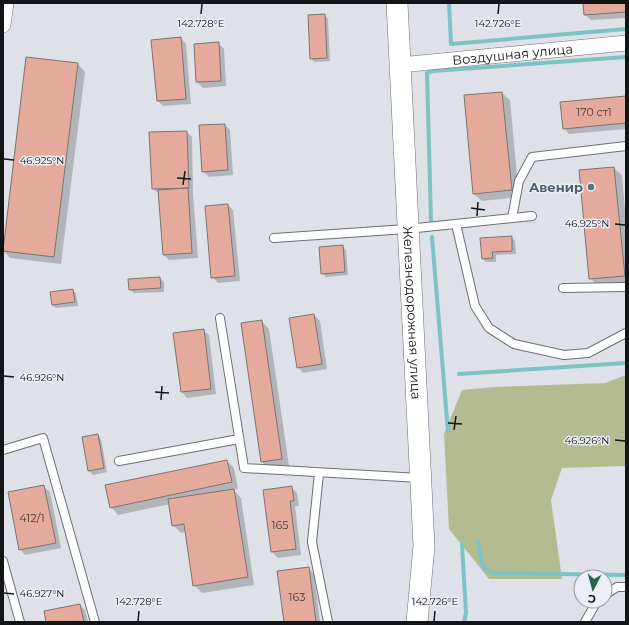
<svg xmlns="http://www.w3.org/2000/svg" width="629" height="625" font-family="Montserrat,sans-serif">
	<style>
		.green { fill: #b5bb91 }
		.shadow { fill: #0003 }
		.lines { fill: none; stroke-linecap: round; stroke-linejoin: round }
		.stream { stroke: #7dc3c4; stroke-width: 4 }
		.building { fill: #e4ab9c; stroke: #7c7371 }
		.service-casing { stroke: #6d6f76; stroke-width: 10 }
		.minor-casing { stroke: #6d6f76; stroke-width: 16 }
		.secondary-casing { stroke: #6d6f76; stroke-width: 22 }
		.service { stroke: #fff; stroke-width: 8 }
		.minor { stroke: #fff; stroke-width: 15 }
		.secondary { stroke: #fff; stroke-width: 21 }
		.ticks { fill: none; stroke: #131416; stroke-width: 1.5 }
		.service-dot { fill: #5c6f8a; stroke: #eceef6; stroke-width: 1.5 }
		.labels { text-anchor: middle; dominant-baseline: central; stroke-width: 3; stroke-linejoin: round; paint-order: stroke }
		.number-label { font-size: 11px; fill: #473a38 }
		.street-label { font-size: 13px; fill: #131416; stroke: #eceef6 }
		.service-label { font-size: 13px; font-weight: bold; fill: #4e5e75; stroke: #eceef6; text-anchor: end }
		.ticks-label { font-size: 10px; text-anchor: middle; fill: #131416; stroke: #eceef6; stroke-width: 3; stroke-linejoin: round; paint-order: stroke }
	</style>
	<rect width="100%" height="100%" fill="#dfe1e8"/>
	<polygon class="green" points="626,375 626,466 562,468 551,500 562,579 489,579 449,529 444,434 462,390 494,387 605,383"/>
	<g class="shadow">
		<polygon points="584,3 626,3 626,18 591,20 585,15"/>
		<polygon points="325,15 328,19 330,61 314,62 311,58"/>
		<polygon points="181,38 186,44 191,104 163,106 158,101"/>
		<polygon points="218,43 224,49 226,86 203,88 197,82 195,45"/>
		<polygon points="27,58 78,64 85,72 61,264 10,258 3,250"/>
		<polygon points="502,93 510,100 519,197 482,201 474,194 465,96"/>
		<polygon points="626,97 626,129 569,134 564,128"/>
		<polygon points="225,125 230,130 233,175 209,177 203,171"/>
		<polygon points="187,132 192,137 193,194 198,258 169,260 164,255 160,194 153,189"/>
		<polygon points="614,168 622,175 626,223 626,283 598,286 590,278"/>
		<polygon points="228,205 233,210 240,281 218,283 212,277"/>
		<polygon points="511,237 515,241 516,254 496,255 496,262 486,262 483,259"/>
		<polygon points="342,246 346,250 348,275 326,277 322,273"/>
		<polygon points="160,278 164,282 164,292 134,293 130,290"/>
		<polygon points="72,290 76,293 78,306 56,308 52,305"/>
		<polygon points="314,315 320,321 327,369 303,373 298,367"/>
		<polygon points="261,321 269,329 289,466 269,469 262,462"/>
		<polygon points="203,330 209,335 216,394 187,398 182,392 174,333"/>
		<polygon points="97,435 101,439 107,472 93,475 89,471 83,438"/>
		<polygon points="227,461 234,468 238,489 234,490 241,498 254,585 202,593 194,585 186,532 181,533 173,525 170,504 118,515 111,507"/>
		<polygon points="44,487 50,492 61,548 25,555 20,549"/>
		<polygon points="291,487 297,493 299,506 295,506 301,555 278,558 272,552 264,490"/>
		<polygon points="308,568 314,574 320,622 285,622"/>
		<polygon points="80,605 85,610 88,622 47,622"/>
	</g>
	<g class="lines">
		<g class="stream">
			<polyline points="449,3 451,44 626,29"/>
			<polyline points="431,222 427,73 433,71 626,57"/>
			<polyline points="432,237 448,432"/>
			<polyline points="459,374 626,363"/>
			<polyline points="478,542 483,567 492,573 626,575"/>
			<polyline points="462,544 466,613 464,622"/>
		</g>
	</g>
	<g class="building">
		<polygon points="583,3 626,3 626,12 584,15"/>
		<polygon points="325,14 327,58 310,59 308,15"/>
		<polygon points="181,37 186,99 157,101 151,40"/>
		<polygon points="219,42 221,81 196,82 194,44"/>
		<polygon points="26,57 78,63 54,257 3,251"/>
		<polygon points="502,92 512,190 473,194 464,95"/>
		<polygon points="626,96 626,123 563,129 560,102"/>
		<polygon points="225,124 228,170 202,172 199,125"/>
		<polygon points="187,131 189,188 152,189 149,132"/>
		<polygon points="614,167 625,276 589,279 579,170"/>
		<polygon points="188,188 192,253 163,255 158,190"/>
		<polygon points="228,204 235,276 211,278 205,206"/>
		<polygon points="512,236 512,251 492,252 493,258 482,259 480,238"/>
		<polygon points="343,245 345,272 321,274 319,247"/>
		<polygon points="160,277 161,288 129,290 128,279"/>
		<polygon points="73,289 75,302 52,305 50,292"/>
		<polygon points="314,314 322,364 297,368 289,318"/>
		<polygon points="262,320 282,459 261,462 241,323"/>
		<polygon points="204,329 211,389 181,392 173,333"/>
		<polygon points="98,434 104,468 88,471 82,437"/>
		<polygon points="227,460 232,482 110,508 105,485"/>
		<polygon points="44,485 56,543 19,550 8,492"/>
		<polygon points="292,486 294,501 290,501 296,549 271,552 263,490"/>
		<polygon points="234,489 248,577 193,586 184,524 172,526 168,499"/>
		<polygon points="309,567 316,622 284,622 277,571"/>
		<polygon points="80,604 84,622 46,622 44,611"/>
	</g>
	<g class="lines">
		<g class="service-casing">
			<g id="service">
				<polyline points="512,218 519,181 532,157 626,146"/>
				<polyline points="456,224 475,306 489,328 514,344 564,355 588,353 626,333"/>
				<polyline points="274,238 407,229 532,216"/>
				<polyline points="563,288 626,287"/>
				<polyline points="220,318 244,468 420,478"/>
				<polyline points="3,450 43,438 95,622"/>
				<polyline points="119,461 239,439"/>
				<polyline points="319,473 312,542 328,622"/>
				<polyline points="3,561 20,622"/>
				<polyline points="605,595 617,587 626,587"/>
				<polyline points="585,622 597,601"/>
			</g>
		</g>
		<g class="minor-casing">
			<g id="minor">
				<polyline points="3,25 6,3"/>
				<path id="s1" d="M400 65 626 43"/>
			</g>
		</g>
		<g class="secondary-casing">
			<g id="secondary">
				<path id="s2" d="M397 3 424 546 417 622"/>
			</g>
		</g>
		<use href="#service" class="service"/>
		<use href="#minor" class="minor"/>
		<use href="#secondary" class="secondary"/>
	</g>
	<path class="ticks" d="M201 14 202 4M498 14 499 4M4 159 14 160M177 178 191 179M183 185 185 171M471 208 485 210M477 216 478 202M615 224 625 225M4 376 14 377M155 392 169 393M161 400 162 386M448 423 462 424M454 430 456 416M615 440 625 441M4 593 14 594M138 621 139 611M434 621 435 611"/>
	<circle class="service-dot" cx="591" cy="187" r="4"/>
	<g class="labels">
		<g class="number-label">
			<text x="594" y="112">170 ст1</text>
			<text x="32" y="518">412/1</text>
			<text x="280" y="525">165</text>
			<text x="297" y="597">163</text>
		</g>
		<g class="street-label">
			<text stroke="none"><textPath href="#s1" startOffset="113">Воздушная улица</textPath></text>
			<text stroke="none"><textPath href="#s2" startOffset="310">Железнодорожная улица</textPath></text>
		</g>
		<g class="service-label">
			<text x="583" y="187">Авенир</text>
		</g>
	</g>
	<g class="ticks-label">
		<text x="201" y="27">142.728°E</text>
		<text x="498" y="27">142.726°E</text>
		<text x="42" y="164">46.925°N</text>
		<text x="587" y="227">46.925°N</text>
		<text x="42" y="381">46.926°N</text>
		<text x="587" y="444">46.926°N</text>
		<text x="42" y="597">46.927°N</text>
		<text x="139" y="605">142.728°E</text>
		<text x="435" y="605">142.726°E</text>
	</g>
	<rect width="629" height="625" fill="none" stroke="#131416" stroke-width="8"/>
	<g transform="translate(593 589) rotate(186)"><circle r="19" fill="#eceef6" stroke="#95979c"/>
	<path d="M0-3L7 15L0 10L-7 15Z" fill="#28634c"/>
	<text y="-6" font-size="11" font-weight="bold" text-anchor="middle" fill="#131416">С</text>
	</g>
</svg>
